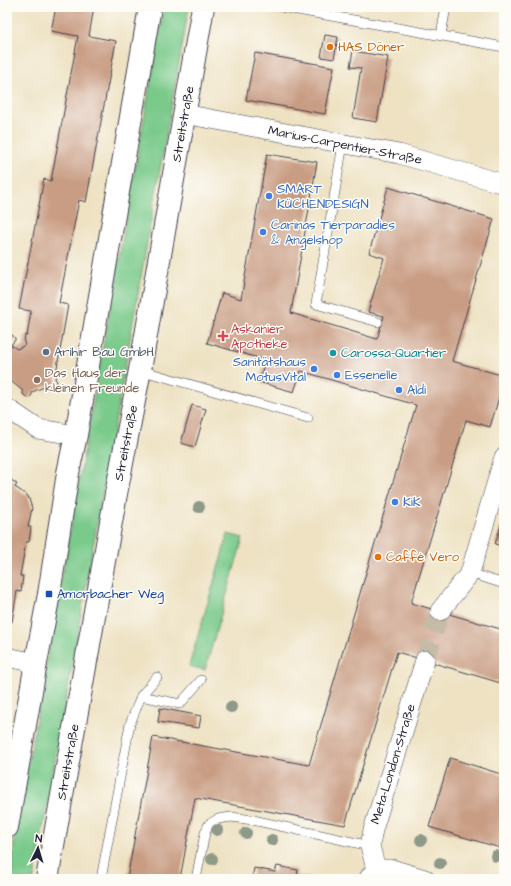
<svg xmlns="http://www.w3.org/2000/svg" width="511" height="886" font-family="'Architects Daughter',sans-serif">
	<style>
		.green { fill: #7aca8b; stroke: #4e7663 }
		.building { fill: #c99d84 }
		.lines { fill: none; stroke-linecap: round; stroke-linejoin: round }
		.minor-tunnel { stroke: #c5bca8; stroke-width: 19; stroke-dasharray: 19 10; stroke-linecap: butt }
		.service-casing { stroke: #413f4f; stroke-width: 10 }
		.minor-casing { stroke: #413f4f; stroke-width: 20 }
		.secondary-casing { stroke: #413f4f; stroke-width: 24 }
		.service { stroke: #fff; stroke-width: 9 }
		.minor { stroke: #fff; stroke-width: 19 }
		.secondary { stroke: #fff; stroke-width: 22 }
		.tree { fill: #8f9988 }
		.food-dot { fill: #e8710a; stroke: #fdfcf7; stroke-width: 1.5 }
		.shop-dot { fill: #3f7fe0; stroke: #fdfcf7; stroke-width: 1.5 }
		.health-dot { fill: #e0444e; stroke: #fdfcf7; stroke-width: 1.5 }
		.service-dot { fill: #5c6f8a; stroke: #fdfcf7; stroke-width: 1.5 }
		.culture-dot { fill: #0f9aa8; stroke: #fdfcf7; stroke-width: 1.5 }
		.education-dot { fill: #8d6e63; stroke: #fdfcf7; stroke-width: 1.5 }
		.transit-dot { fill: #1a4fb4; stroke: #fdfcf7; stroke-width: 1.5 }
		.labels { text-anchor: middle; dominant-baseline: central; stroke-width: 3; stroke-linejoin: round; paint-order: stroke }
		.food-label { font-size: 13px; fill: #c56008; stroke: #fdfcf7; text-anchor: start }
		.street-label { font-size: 13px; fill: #22223b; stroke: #fdfcf7 }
		.shop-label { font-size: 13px; fill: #366cbe; stroke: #fdfcf7; text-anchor: start }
		.health-label { font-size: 13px; fill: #be3a42; stroke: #fdfcf7; text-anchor: start }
		.service-label { font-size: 13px; fill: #4e5e75; stroke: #fdfcf7; text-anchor: start }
		.culture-label { font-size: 13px; fill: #0d838f; stroke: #fdfcf7; text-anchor: start }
		.education-label { font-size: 13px; fill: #785e54; stroke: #fdfcf7; text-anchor: start }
		.transit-label { font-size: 13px; fill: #164399; stroke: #fdfcf7; text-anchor: start }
	</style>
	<rect width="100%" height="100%" fill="#fdfcf7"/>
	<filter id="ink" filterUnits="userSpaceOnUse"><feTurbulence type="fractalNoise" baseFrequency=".025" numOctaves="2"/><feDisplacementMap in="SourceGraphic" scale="8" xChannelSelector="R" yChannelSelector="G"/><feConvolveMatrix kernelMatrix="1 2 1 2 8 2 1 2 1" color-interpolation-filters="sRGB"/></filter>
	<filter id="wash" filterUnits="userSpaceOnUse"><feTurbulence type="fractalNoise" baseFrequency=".012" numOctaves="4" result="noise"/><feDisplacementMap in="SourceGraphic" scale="16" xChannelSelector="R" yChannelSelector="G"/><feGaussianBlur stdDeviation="0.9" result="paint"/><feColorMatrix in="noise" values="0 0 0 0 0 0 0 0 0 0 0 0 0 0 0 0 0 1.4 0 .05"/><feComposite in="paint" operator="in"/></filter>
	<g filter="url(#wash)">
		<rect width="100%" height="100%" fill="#eee2c3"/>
		<g class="green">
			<polygon points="164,7 189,7 34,879 12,879 14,843"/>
			<polygon points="228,534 243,538 205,670 189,666"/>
		</g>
		<g id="blocks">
			<g class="building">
				<polygon points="56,7 94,7 89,36 116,41 86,202 79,200 59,303 68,305 55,379 57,381 57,385 54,387 51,387 49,385 32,392 32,395 29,398 26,397 23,394 23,391 7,378 7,333 8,331 15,338 15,340 11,345 17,349 25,345 24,343 25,335 27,336 31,311 19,309 44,179 51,181 78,36 51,31"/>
				<polygon points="325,35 338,37 334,59 321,57"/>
				<polygon points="353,51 388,57 377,122 353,118 361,68 350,67"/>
				<polygon points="255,53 334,67 325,114 246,100"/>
				<polygon points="267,154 317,162 291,313 377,339 384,316 368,312 384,258 369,253 388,187 494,219 452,361 504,376 504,381 490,427 466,420 411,603 504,630 504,684 397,652 345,825 195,798 180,879 127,879 153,737 309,765 416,405 301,371 294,392 259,382 265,360 207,343 222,293 241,299"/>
				<polygon points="192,405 206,409 195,447 181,443"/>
				<polygon points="7,477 17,484 15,487 28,496 32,508 28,527 31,527 29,542 26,542 20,576 23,576 21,592 17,591 12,622 7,621"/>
				<polygon points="504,516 504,547 495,544"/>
				<polygon points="160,708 201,716 199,728 158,722"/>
				<polygon points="450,758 504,775 504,849 429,827"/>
				<polygon points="277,866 298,870 297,876 310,878 310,879 252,879 254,868 275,872"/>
			</g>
		</g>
	</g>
	<g filter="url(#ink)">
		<use href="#blocks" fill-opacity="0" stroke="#413f4f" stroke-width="1"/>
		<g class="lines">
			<polyline class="minor-tunnel" points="425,660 440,611"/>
			<g class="service-casing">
				<g id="service">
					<polyline points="281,7 504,47"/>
					<polyline points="441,35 446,7"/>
					<polyline points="343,144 316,304 378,322"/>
					<polyline points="140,370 308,418"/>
					<polyline points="470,573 504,584"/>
					<polyline points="141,696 180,704 201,680"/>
					<polyline points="101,879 130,724 141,696 157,677"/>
					<polyline points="196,879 205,833 209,824 218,819 231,817 253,820 370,846"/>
				</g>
			</g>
			<g class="minor-casing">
				<g id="minor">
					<polyline points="184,114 399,154 504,184"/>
					<polyline points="7,408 38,429 76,435"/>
					<polyline points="440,611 470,573 504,457"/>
					<polyline points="7,657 36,663"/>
					<polyline points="376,869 370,846 373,830 425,660"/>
					<polyline points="369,878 376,869 392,869 425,879"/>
				</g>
			</g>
			<g class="secondary-casing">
				<g id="secondary">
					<polyline points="7,827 36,663 49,594 68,473 76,435 150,7"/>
					<polyline points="47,879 116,494 140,370 203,7"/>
				</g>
			</g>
			<use href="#service" class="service"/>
			<use href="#minor" class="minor"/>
			<use href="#secondary" class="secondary"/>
		</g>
		<g class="tree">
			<circle cx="199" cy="507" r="6"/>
			<circle cx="231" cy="707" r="6"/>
			<circle cx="217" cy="830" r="6"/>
			<circle cx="246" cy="833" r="6"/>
			<circle cx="272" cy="840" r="6"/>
			<circle cx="421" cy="840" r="6"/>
			<circle cx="496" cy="856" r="6"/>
			<circle cx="212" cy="859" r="6"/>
			<circle cx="440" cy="863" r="6"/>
		</g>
	</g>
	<g class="food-dot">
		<circle cx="330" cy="47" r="4"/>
		<circle cx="378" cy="557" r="4"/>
	</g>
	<g class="shop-dot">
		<circle cx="269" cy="196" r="4"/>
		<circle cx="263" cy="232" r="4"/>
		<circle cx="314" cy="369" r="4"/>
		<circle cx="337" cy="375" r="4"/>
		<circle cx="399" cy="390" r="4"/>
		<circle cx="395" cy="502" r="4"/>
	</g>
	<path class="health-dot" d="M221 330h4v4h4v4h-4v4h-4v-4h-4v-4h4z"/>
	<circle class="service-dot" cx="46" cy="352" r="4"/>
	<circle class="culture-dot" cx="333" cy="353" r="4"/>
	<circle class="education-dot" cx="37" cy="380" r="4"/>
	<rect class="transit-dot" x="45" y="590" width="8" height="8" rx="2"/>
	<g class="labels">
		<g class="food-label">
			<text x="338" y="47">HAS Döner</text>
			<text x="386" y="557">Caffè Vero</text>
		</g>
		<g class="street-label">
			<text transform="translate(183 124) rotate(-80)">Streitstraße</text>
			<text transform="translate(345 145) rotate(11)">Marius-Carpentier-Straße</text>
			<text transform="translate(126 443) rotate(-79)">Streitstraße</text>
			<text transform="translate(68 762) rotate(-80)">Streitstraße</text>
			<text transform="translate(393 764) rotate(-73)">Meta-London-Straße</text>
		</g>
		<g class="shop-label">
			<text x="277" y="189">SMART<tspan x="277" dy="15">KÜCHENDESIGN</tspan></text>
			<text x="271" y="225">Carinas Tierparadies<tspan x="271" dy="15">&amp; Angelshop</tspan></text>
			<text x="306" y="362" text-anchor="end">Sanitätshaus<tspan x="306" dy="15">MotusVital</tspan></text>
			<text x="345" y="375">Essenelle</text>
			<text x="407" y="390">Aldi</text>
			<text x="403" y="502">KiK</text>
		</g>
		<g class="health-label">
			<text x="231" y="329">Askanier<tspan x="231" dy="15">Apotheke</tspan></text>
		</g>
		<g class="service-label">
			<text x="54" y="352">Arihir Bau GmbH</text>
		</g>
		<g class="culture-label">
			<text x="341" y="353">Carossa-Quartier</text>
		</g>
		<g class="education-label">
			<text x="45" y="373">Das Haus der<tspan x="45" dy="15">kleinen Freunde</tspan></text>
		</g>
		<g class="transit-label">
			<text x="57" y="594">Amorbacher Weg</text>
		</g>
	</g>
	<rect width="511" height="886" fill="none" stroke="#fdfcf7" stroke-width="24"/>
	<g transform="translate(38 848) rotate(5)" stroke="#fdfcf7" stroke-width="3" paint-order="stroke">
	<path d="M0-3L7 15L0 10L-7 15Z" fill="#22223b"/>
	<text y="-6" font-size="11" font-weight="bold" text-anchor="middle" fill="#22223b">N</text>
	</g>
</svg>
